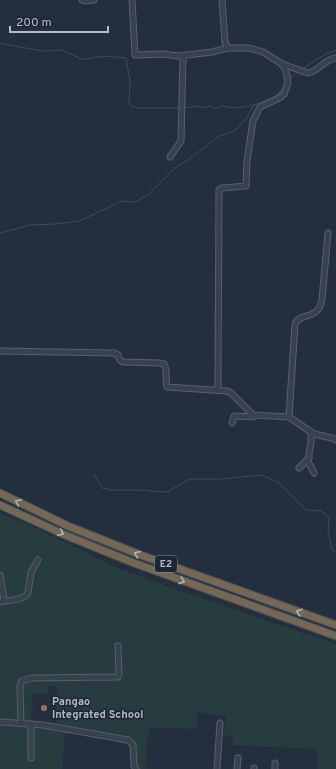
<svg xmlns="http://www.w3.org/2000/svg" width="336" height="769" font-family="Overpass,sans-serif">
	<style>
		.green { fill: #263c3f; fill-rule: evenodd }
		.lines { fill: none; stroke-linecap: round; stroke-linejoin: round }
		.stream { stroke: #394c67; stroke-width: 1 }
		.minor-casing { stroke: #565f6c; stroke-width: 7 }
		.highway-casing { stroke: #434c59; stroke-width: 9 }
		.minor { stroke: #38414e; stroke-width: 5 }
		.highway { stroke: #746855; stroke-width: 7 }
		.oneway { stroke: #aeb4bd }
		.education-dot { fill: #8d6e63; stroke: #1d2633; stroke-width: 1.5 }
		.labels { text-anchor: middle; dominant-baseline: central; stroke-width: 3; stroke-linejoin: round; paint-order: stroke }
		.shield { fill: #1d2633; stroke: #878f9c; stroke-width: 1 }
		.shield-label { font-size: 10px; font-weight: bold; fill: #b4bcc9 }
		.poi-label { font-size: 11px; font-weight: bold; fill: #b4bcc9; stroke: #1d2633; text-anchor: start }
	</style>
	<rect width="100%" height="100%" fill="#242f3e"/>
	<path class="green" d="M0 513 32 526 118 568 186 593 336 644V769H318L317 749 232 745 233 736 224 735 226 716 197 712 196 729 149 728 145 768 153 769H133L131 745 127 741 65 731 62 769H0ZM48 686H57L56 725 31 723 32 693 48 694Z"/>
	<g class="lines">
		<g class="stream">
			<polyline points="0,43 14,46 43,51 62,50 81,59 86,59 104,56 126,58 130,81 129,103 131,106 138,108 179,108"/>
			<polyline points="302,69 324,55 336,50"/>
			<polyline points="289,78 298,72"/>
			<path d="M184 108 198 106 203 108 209 106C214 110 219 107 224 106 237 111 269 103 279 93 282 90 284 85 286 82"/>
			<polyline points="0,233 30,225 56,224 79,221 122,201 135,202 149,194 175,168 192,157 219,136 232,132 238,128 246,119 254,105"/>
			<polyline points="94,475 102,488 111,490 136,490 167,492 190,479 221,479 262,475 279,483 306,510 321,511 329,518 328,530 332,550 336,552"/>
		</g>
		<g class="minor-casing">
			<g id="minor">
				<polyline points="82,0 85,1 94,0"/>
				<polyline points="132,0 135,55 162,54 178,56 212,52 228,48 249,48 263,52 282,64 286,71 288,83 284,94 281,97 260,107 253,121 247,161 246,186 222,188 219,190 218,389"/>
				<polyline points="222,0 225,42 228,48"/>
				<path d="M282 64 308 73C318 72 323 60 336 58"/>
				<polyline points="170,157 181,141 183,56"/>
				<path d="M0 351 114 353 118 355 120 360 123 362 159 363 164 364C168 370 165 380 167 387L227 391 231 393 253 415 289 417 314 434 332 438 336 440"/>
				<path d="M289 417 295 324C299 314 314 318 319 308 321 306 321 302 322 299L328 233"/>
				<polyline points="232,423 234,416 253,417 253,415"/>
				<polyline points="311,432 311,442 308,461 314,473"/>
				<polyline points="299,468 309,458"/>
				<polyline points="0,575 4,601"/>
				<path d="M0 602C9 600 23 601 28 593L31 572 38 560"/>
				<polyline points="0,722 43,725 128,740 133,745 134,766 136,769"/>
				<polyline points="21,723 20,686 22,681 32,678 118,677 119,675 118,646"/>
				<polyline points="31,724 31,758"/>
				<polyline points="217,769 220,723"/>
				<polyline points="237,769 238,758"/>
				<polyline points="254,769 254,768"/>
				<polyline points="275,769 275,763"/>
			</g>
		</g>
		<g class="highway-casing">
			<g id="highway">
				<polyline points="0,493 68,526 138,554 336,625"/>
				<polyline points="0,505 65,535 134,563 336,636"/>
			</g>
		</g>
		<use href="#minor" class="minor"/>
		<use href="#highway" class="highway"/>
	</g>
	<defs><path id="oneway-chevron" d="M-2-3.5L2.5 0L-2 3.5" fill="none" stroke-width="1.6" stroke-linecap="round" stroke-linejoin="round"/></defs>
	<g class="oneway">
		<use href="#oneway-chevron" transform="translate(18 502) rotate(-155)"/>
		<use href="#oneway-chevron" transform="translate(61 533) rotate(25)"/>
		<use href="#oneway-chevron" transform="translate(137 554) rotate(-159)"/>
		<use href="#oneway-chevron" transform="translate(182 581) rotate(20)"/>
		<use href="#oneway-chevron" transform="translate(299 612) rotate(-161)"/>
	</g>
	<circle class="education-dot" cx="44" cy="708" r="4"/>
	<g class="labels">
		<rect class="shield" x="155" y="556" width="22" height="16" rx="3"/>
		<g class="shield-label">
			<text x="166" y="564">E2</text>
		</g>
		<g class="poi-label">
			<text x="52" y="702">Pangao<tspan x="52" dy="13">Integrated School</tspan></text>
		</g>
	</g>
	<path d="M10 26v6h98v-6" fill="none" stroke="#b4bcc9" stroke-width="2"/>
	<text x="16" y="26" font-size="12" fill="#b4bcc9" stroke="#1d2633" stroke-width="3" paint-order="stroke">200 m</text>
</svg>
